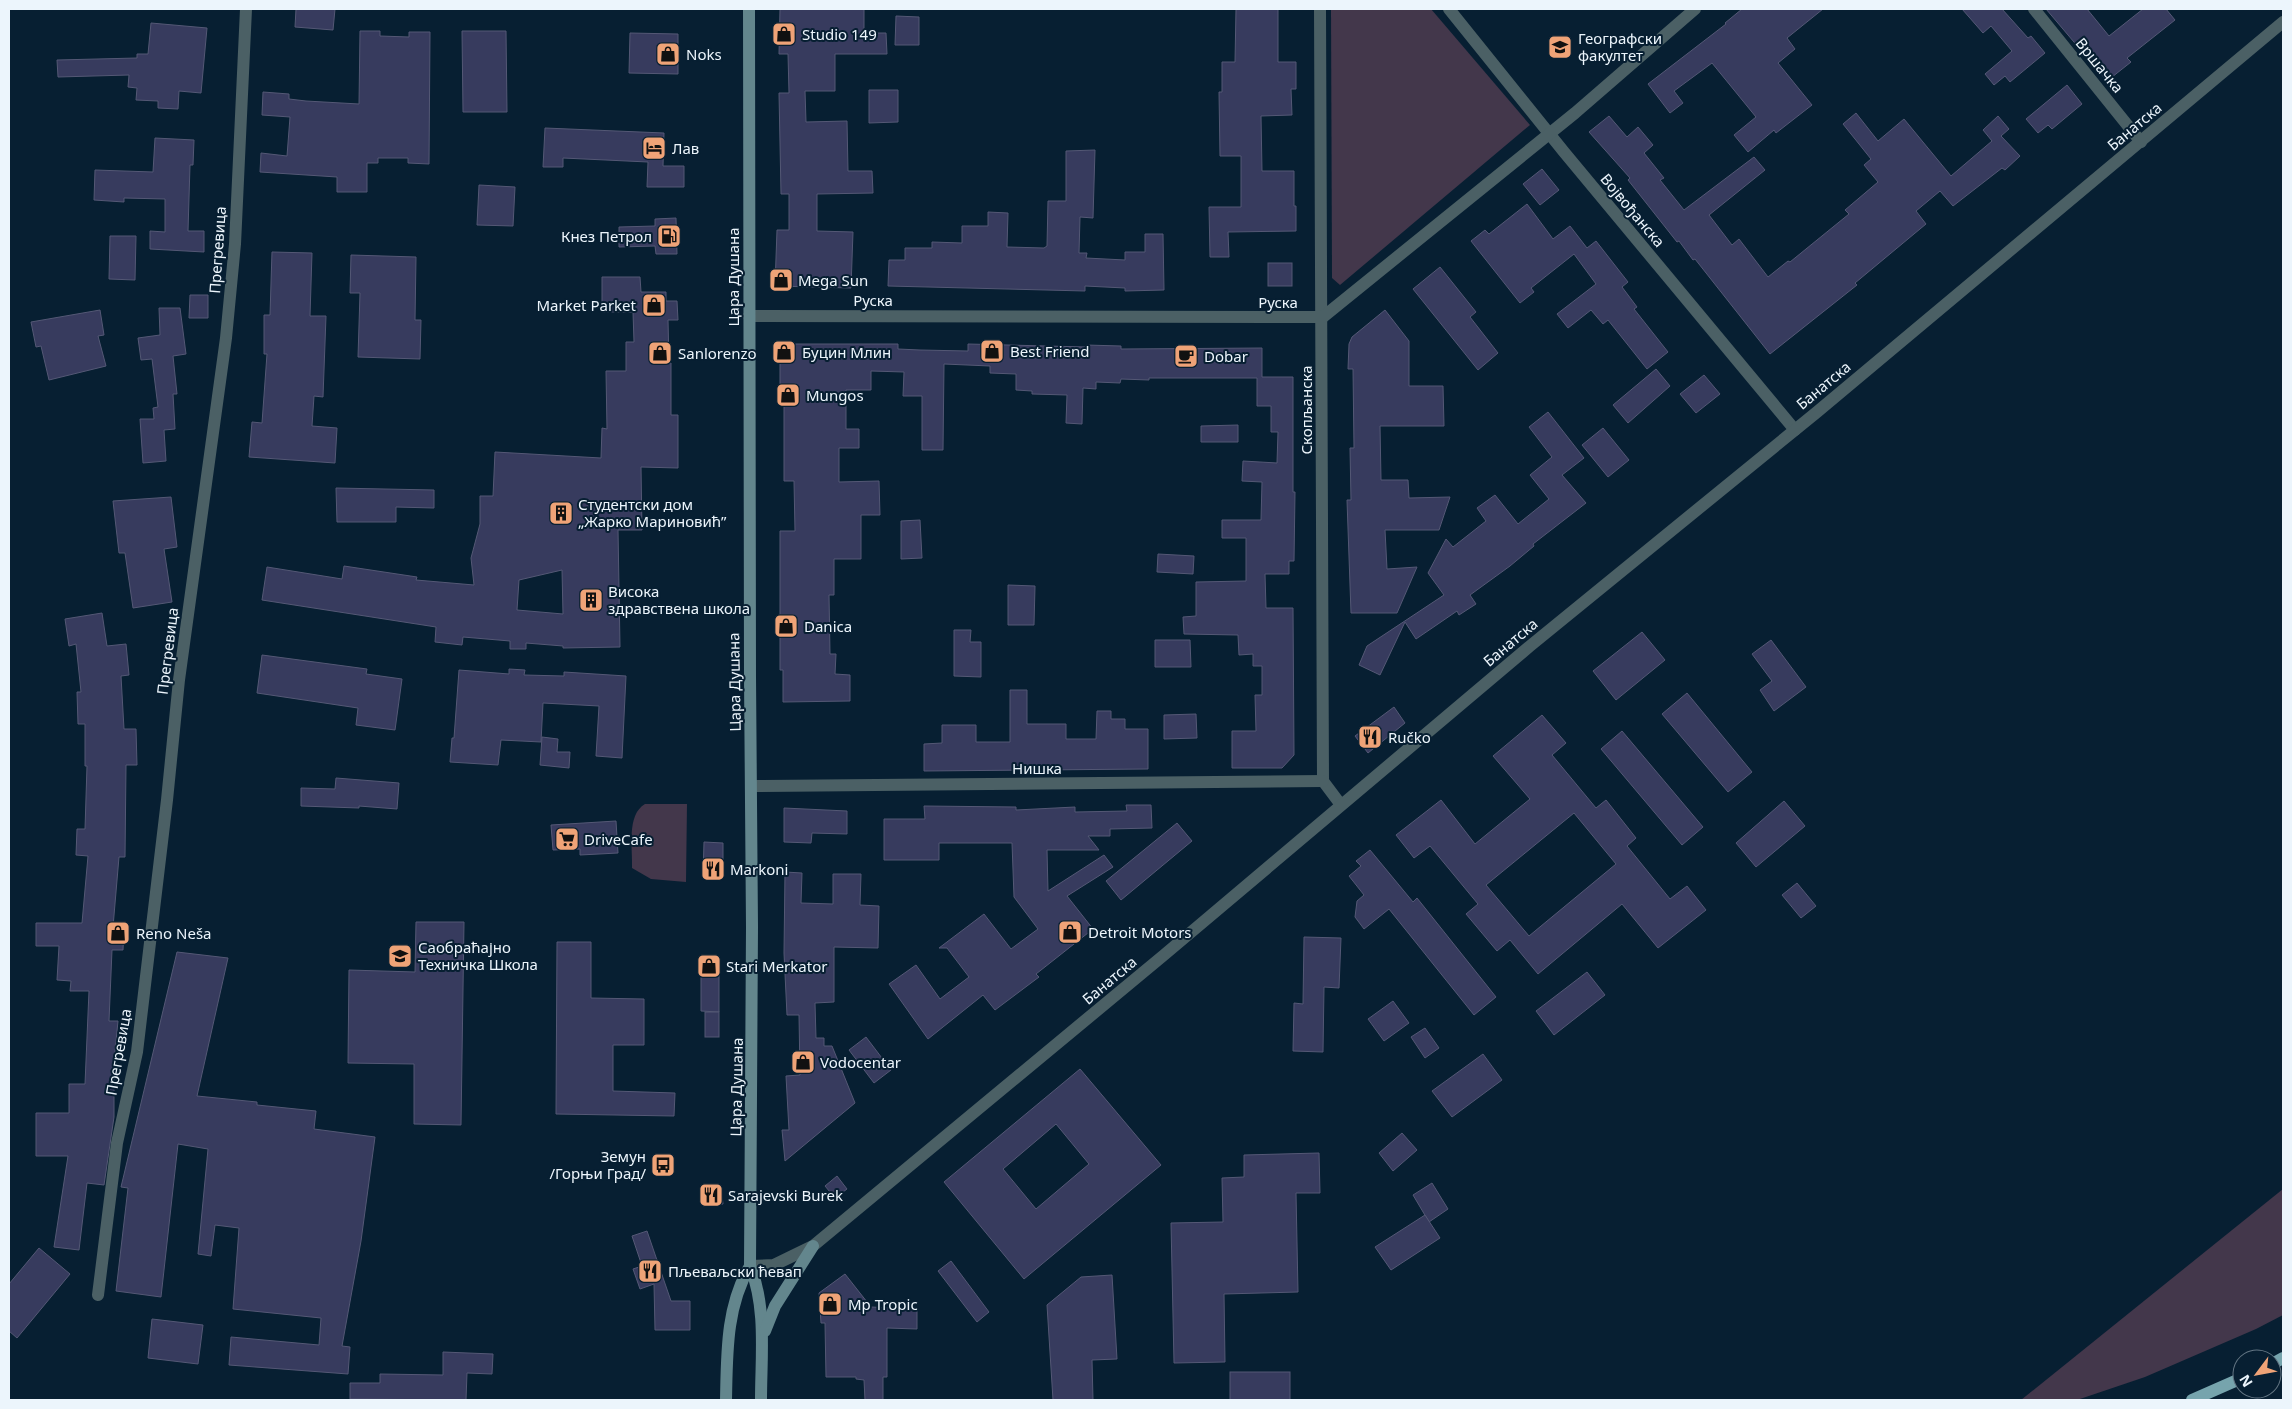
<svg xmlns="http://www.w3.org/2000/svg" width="2292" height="1409" font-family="'Noto Sans',sans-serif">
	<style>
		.green { fill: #43374b }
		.building { fill: #373b5e; stroke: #545875; fill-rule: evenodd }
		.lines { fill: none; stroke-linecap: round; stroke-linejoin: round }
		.minor { stroke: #4b6065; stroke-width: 12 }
		.secondary { stroke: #63868d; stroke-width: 12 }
		.primary { stroke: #76a4ad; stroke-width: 12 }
		.labels { text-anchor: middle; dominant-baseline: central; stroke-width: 4; stroke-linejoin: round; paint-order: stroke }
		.poi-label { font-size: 15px; fill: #ecf5fc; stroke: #071f32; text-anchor: start }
		.street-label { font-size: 15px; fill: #ecf5fc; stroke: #071f32 }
	</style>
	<rect width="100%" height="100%" fill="#071f32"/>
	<g class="green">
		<polygon points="1331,9 1431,9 1530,125 1340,285 1332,278"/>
		<path d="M645 804H687L686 882 651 879 632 868C633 849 626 815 645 804Z"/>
		<polygon points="2283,1189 2283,1315 2256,1329 2145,1377 2077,1400 2021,1400"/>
	</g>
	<g class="building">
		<polygon points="296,9 335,9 333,30 295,27"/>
		<polygon points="780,9 864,9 864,33 886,33 887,54 835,54 835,91 805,91 806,122 847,121 848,171 872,171 873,193 817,194 817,231 853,232 851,288 775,286 777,230 789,230 789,194 781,194 779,93 789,93 788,54 779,54"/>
		<polygon points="1236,9 1278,9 1278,62 1296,62 1296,89 1291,89 1292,115 1261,116 1262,171 1294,171 1294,206 1296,206 1296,231 1228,232 1229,257 1210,257 1209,207 1241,207 1241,156 1220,156 1219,92 1222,92 1222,62 1235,62"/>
		<polygon points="1742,9 1823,9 1787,38 1795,49 1778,63 1812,105 1776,133 1774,130 1748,152 1734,135 1756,117 1712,63 1674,91 1683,103 1670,113 1648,84 1726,24 1725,23"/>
		<polygon points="1962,9 2002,9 2028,38 2031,36 2045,53 2010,82 2005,76 1994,85 1985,74 2012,51 1991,26 1983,33"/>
		<polygon points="2046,9 2087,9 2109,36 2143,9 2166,9 2175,20 2127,58 2131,62 2107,81"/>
		<polygon points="896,16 919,17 919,45 895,45"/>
		<polygon points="151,23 207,28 201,93 179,91 178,109 158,108 158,101 136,100 137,88 128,87 129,75 58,77 57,60 137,58 137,54 148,54"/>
		<polygon points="360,31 380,31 380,36 409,37 409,32 430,32 429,164 408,163 408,158 378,158 378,163 367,163 367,192 337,192 337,177 260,172 261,153 287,156 290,117 262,115 263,92 289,94 289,99 306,101 359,104"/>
		<polygon points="462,31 506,31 507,112 463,112"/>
		<polygon points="630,33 678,34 678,74 629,73"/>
		<polygon points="2067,85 2082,104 2052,129 2048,125 2038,133 2026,119"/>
		<polygon points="869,90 898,90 898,122 869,123"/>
		<polygon points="1856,113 1878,141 1904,119 1951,176 1992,141 1983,130 1998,116 2009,129 2001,136 2020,156 2005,170 2002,168 1953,206 1940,191 1916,211 1926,224 1855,283 1857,285 1770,354 1695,259 1693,260 1679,241 1677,242 1628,180 1630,178 1589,132 1609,116 1627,137 1638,127 1653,145 1644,153 1664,178 1660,180 1684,210 1754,157 1765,170 1709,215 1732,245 1739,239 1768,277 1788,261 1790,262 1849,214 1845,210 1878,182 1864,165 1871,159 1843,124"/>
		<polygon points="545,128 664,133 663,166 684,166 684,187 647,187 648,162 563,158 563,167 543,167"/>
		<polygon points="155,138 194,140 193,165 190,165 188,231 204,231 204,252 150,249 150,231 165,232 165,199 124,198 124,202 94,200 95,170 153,172"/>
		<polygon points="1095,150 1093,218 1080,217 1079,253 1087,253 1086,258 1125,260 1125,252 1145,252 1145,234 1163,234 1164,290 1125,291 1125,288 1085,286 1085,291 888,286 889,260 905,260 905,248 932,248 932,242 962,243 962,226 988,226 988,212 1008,213 1007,247 1044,248 1047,246 1048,201 1066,201 1066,151"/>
		<polygon points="1542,169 1559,190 1540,205 1523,184"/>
		<polygon points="479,185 515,187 513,226 477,225"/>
		<polygon points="1527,204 1553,239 1570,226 1587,248 1596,241 1628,282 1622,287 1637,307 1634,309 1668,352 1647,369 1608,320 1603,324 1591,310 1568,328 1557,314 1596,284 1574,254 1531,288 1534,292 1520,303 1471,241 1485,230 1489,234"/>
		<polygon points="676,218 677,254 656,254 655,246 619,247 619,227 655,226 655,219"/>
		<polygon points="110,236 136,236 135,280 109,279"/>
		<polygon points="272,252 312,253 310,316 326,316 323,397 314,396 312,426 337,428 335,463 249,457 252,422 262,423 267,354 264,354 264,315 270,315"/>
		<polygon points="351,255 416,257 415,320 421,320 420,359 358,357 360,293 350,293"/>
		<rect x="1268" y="263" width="24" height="23"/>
		<polygon points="1440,267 1476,312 1470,317 1498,353 1478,370 1413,289"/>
		<path d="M602 277H640L641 292H666V301H677L678 320H668L669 363H671V415H678V468L641 467 642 530H618L620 647 563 648V646L526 643V649H510V641L463 637 462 645 435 642 436 627 262 600 267 567 342 579 344 566 417 577 416 580 474 585 471 558 480 524V496H493L495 452 601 458 602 428 607 429 606 371H626V342H634L633 312H602ZM562 570 563 614 517 610 519 580Z"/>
		<polygon points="190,295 208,295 208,318 189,318"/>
		<polygon points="159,308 180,308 186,354 173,356 177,394 173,394 175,429 164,430 166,461 143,463 140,419 154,419 153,408 158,407 152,359 141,360 138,338 160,335"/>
		<polygon points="100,310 104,335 98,336 106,366 49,380 41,346 36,347 31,322"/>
		<polygon points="1385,310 1409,341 1409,386 1443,386 1444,426 1380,426 1381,480 1408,480 1409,498 1450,497 1439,530 1385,530 1387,569 1417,567 1397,613 1351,613 1347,500 1351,500 1350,448 1354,448 1353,369 1348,369 1349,344 1352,337"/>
		<polygon points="780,344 898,344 898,349 920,350 968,351 968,344 1086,347 1086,345 1121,346 1121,349 1262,348 1262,377 1293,377 1293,492 1295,492 1294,561 1289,561 1289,574 1265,574 1266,608 1293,608 1294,755 1282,768 1232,768 1232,731 1256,731 1255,695 1262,695 1262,666 1253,666 1253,654 1239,655 1238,635 1184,634 1183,617 1196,616 1196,582 1246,581 1246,538 1222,538 1222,520 1261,520 1262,482 1242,481 1243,461 1277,463 1278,432 1271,432 1271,406 1257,406 1257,378 1149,378 1149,380 1121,379 1120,383 1096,382 1096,389 1083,388 1082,424 1066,423 1067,395 1032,394 1032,391 1016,390 1016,374 990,373 990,366 944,364 943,450 922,450 922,396 903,396 904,372 871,371 871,390 846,390 846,429 859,429 859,448 839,448 839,482 879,481 880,515 861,515 861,559 834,559 834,595 829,595 830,654 836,654 835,674 850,675 850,701 783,702 783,670 780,670 780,531 795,531 794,481 784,481 784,404 780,404"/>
		<polygon points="1656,369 1670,386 1628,423 1613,405"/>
		<polygon points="1704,375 1720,394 1696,413 1680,394"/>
		<polygon points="1548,412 1584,458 1562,475 1586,503 1533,544 1534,546 1510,566 1470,595 1476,604 1459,615 1457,611 1416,639 1405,622 1380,675 1359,665 1367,646 1444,595 1428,573 1446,539 1453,547 1486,521 1477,508 1495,495 1518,524 1549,499 1530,475 1552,457 1529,427"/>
		<polygon points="1238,425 1238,442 1201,442 1201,426"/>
		<polygon points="1603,428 1629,460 1608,477 1582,445"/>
		<polygon points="336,488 434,490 434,508 396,507 396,522 337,522"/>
		<polygon points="171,497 177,547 164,549 172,602 133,608 125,553 119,553 113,501"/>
		<polygon points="920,520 922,558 901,559 901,521"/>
		<polygon points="1158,554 1194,556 1193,574 1157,572"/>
		<polygon points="1008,585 1035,586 1034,625 1008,625"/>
		<polygon points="102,613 107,646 126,644 129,675 121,676 124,729 136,729 137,765 126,765 125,857 119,857 113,927 124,927 123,950 112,950 109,1021 118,1021 114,1062 114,1117 104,1185 87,1183 79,1250 54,1247 68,1156 36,1156 36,1113 69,1113 69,1084 85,1084 89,991 70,991 71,981 57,980 59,946 36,946 36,923 82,923 88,856 76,855 77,829 85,829 87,766 85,766 85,724 78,724 77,692 81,692 76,644 69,646 65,619"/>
		<polygon points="954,630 971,630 970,642 981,642 981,677 954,676"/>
		<polygon points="1642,632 1665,660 1616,700 1593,671"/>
		<polygon points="1155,640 1190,640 1191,667 1155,667"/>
		<polygon points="1771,640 1806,687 1774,711 1760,690 1772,681 1752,654"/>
		<polygon points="262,655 367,669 366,674 402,679 395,730 356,725 358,708 257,693"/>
		<polygon points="509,669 525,670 524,675 564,676 564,672 626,676 622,758 596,756 599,706 543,703 541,742 501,740 498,765 450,762 452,738 454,738 459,670 509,674"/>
		<polygon points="1010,690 1027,690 1027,724 1066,724 1066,739 1096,739 1097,711 1111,711 1111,719 1125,719 1125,729 1148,729 1148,769 924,771 924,744 942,743 942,725 976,725 976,742 1010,742"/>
		<polygon points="1687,693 1752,772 1728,792 1662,714"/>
		<polygon points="1394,707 1405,723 1368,753 1355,736"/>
		<polygon points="1196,714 1197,738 1164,739 1164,715"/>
		<path d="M1542 715 1566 743 1552 755 1596 808 1606 800 1636 838 1627 846 1670 899 1687 886 1706 910 1658 948 1622 904 1538 974 1510 940 1497 951 1466 914 1478 904 1430 846 1414 858 1396 835 1441 800 1475 844 1530 799 1493 756ZM1574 813 1616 864 1529 936 1486 885Z"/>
		<polygon points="1622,731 1703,827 1682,845 1601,749"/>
		<polygon points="542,737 558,739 557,752 570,752 569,768 540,765"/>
		<polygon points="336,778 399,783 397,809 359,806 359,808 301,806 301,788 335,789"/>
		<polygon points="1784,801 1805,826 1756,867 1736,843"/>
		<polygon points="1126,805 1151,805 1152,828 1110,829 1110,836 1088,836 1099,850 1047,850 1048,891 1104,855 1113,867 1067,896 1093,929 1036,974 1039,977 995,1010 983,995 928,1039 889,984 916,965 940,999 969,977 947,948 939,948 984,914 1011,949 1038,929 1014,897 1012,843 939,843 939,860 884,860 884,819 925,819 924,806 1016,807 1016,810 1075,807 1075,812 1127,811"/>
		<polygon points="784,808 847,811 847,834 812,833 811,843 784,842"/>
		<polygon points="616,821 618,853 580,855 580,849 553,850 551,825"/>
		<polygon points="1177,823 1192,841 1121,900 1106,881"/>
		<polygon points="704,842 723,843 723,876 703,876"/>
		<polygon points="1370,850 1413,902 1417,898 1496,997 1474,1015 1389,909 1364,929 1355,917 1357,901 1364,895 1349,876 1361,866 1356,861"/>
		<polygon points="785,872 802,873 801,903 833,904 833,874 861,874 860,905 879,906 878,948 834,947 834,1002 815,1003 816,1038 824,1038 824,1046 832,1046 855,1103 785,1161 782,1130 789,1130 786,1076 800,1075 799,1015 787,1015 784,953"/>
		<polygon points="1797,883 1816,906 1801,918 1782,895"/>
		<polygon points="416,922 464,922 461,1125 414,1124 414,1064 348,1063 349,970 415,972"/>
		<polygon points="1304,937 1341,938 1339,988 1324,987 1323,1052 1293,1051 1294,1003 1303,1004"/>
		<polygon points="557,942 591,942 591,998 644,999 644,1045 613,1045 613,1091 675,1093 674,1116 556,1114"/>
		<polygon points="177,952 228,958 197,1096 257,1102 257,1105 316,1111 314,1129 375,1137 361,1241 342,1346 350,1347 348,1374 229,1365 231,1337 319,1345 321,1318 233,1309 239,1228 215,1225 211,1256 198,1254 208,1149 178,1144 161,1297 116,1291 128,1188 121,1187"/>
		<polygon points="701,963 719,963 719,1012 701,1011"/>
		<polygon points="1587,972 1605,995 1554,1035 1536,1011"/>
		<polygon points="1393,1001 1409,1023 1384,1041 1368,1019"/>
		<rect x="705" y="1012" width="14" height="25"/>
		<polygon points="1425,1028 1439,1048 1425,1058 1411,1037"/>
		<polygon points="866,1037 891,1070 874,1083 849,1050"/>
		<polygon points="1483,1054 1502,1080 1452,1117 1432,1091"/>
		<path d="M1080 1069 1161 1165 1024 1279 944 1182ZM1056 1124 1089 1164 1036 1209 1003 1169Z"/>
		<polygon points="1402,1133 1417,1150 1393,1171 1379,1153"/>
		<polygon points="1319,1153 1320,1193 1296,1193 1298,1292 1224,1294 1225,1362 1174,1363 1171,1223 1223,1222 1222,1178 1244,1177 1244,1155"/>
		<polygon points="837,1176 847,1189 835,1198 825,1186"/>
		<polygon points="1432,1183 1448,1209 1429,1222 1413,1195"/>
		<polygon points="721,1187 723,1204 703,1206 702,1189"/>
		<polygon points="1425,1215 1440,1238 1391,1270 1375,1247"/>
		<polygon points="647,1231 671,1301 690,1301 690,1330 655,1330 654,1284 640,1289 633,1269 642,1266 632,1236"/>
		<polygon points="39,1248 70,1274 17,1338 9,1331 9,1284"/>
		<polygon points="951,1261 989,1312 977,1322 938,1271"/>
		<polygon points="845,1274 871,1307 917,1309 917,1329 887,1328 887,1377 883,1377 883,1400 865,1400 864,1380 856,1379 856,1377 826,1377 825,1323 821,1323 819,1293"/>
		<polygon points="1112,1275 1117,1359 1092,1360 1093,1400 1053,1400 1047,1305 1081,1277"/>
		<polygon points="152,1319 203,1325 198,1364 148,1358"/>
		<polygon points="443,1352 493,1354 492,1374 467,1373 466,1400 350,1399 350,1383 380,1383 380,1374 443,1375"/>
		<rect x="1230" y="1372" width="60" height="28"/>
	</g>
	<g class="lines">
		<g class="minor">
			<polyline points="1320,9 1323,781 1341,805"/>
			<polyline points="1449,9 1564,152 1795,430"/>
			<polyline points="2034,9 2141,142"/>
			<polyline points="749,316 1323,317 1575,113 1695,9"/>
			<polyline points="752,786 1323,781"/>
			<polyline points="750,1266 774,1265 813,1246 1164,955 1530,646 1817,412 2283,22"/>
			<polyline points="98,1295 117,1143 137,1052 167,800 179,680 226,338 235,244 246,9"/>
		</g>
		<g class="secondary">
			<path d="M749 9 750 677 752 927 750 1266C767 1308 761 1356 761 1400"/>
			<polyline points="765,1331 775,1306 813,1246"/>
			<path d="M726 1400C727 1354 726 1306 750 1266"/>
		</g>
		<g class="primary">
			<polyline points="2272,1364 2283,1358"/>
			<polyline points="2192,1400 2242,1378"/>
		</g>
	</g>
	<defs>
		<g id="shop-square" transform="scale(1.25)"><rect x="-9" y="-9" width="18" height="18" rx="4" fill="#efa377" stroke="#071f32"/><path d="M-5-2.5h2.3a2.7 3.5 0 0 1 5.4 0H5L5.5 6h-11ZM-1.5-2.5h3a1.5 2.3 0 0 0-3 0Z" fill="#111"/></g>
		<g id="university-square" transform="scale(1.25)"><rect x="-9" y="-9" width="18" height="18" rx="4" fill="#efa377" stroke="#071f32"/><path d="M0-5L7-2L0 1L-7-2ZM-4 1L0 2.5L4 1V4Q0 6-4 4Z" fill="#111"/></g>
		<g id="hotel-square" transform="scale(1.25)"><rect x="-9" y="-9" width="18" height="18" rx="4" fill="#efa377" stroke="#071f32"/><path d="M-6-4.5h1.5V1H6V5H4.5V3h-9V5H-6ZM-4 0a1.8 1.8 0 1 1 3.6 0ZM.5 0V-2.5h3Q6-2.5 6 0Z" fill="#111"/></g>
		<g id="fuel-square" transform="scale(1.25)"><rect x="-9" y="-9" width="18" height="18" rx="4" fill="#efa377" stroke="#071f32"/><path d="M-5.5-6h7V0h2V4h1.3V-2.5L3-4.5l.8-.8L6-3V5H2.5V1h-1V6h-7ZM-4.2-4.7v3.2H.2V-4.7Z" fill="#111"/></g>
		<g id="cafe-square" transform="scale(1.25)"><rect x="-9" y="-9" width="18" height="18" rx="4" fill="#efa377" stroke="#071f32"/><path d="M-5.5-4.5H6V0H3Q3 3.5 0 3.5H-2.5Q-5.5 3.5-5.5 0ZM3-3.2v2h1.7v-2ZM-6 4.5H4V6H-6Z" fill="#111"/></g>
		<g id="building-square" transform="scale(1.25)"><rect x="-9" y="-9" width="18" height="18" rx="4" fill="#efa377" stroke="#071f32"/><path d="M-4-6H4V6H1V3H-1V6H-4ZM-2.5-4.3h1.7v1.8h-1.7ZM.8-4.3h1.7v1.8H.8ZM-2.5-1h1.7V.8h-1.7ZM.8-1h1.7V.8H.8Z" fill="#111"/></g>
		<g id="restaurant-square" transform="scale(1.25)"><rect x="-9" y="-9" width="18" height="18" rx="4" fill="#efa377" stroke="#071f32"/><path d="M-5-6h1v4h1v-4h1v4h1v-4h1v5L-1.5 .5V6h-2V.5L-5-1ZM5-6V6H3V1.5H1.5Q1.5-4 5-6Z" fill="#111"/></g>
		<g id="supermarket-square" transform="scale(1.25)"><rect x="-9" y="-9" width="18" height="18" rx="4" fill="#efa377" stroke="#071f32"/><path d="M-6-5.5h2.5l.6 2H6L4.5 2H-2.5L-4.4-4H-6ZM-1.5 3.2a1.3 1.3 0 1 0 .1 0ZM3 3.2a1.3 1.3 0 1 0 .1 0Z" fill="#111"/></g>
		<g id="school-square" transform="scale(1.25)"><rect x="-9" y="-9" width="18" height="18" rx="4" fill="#efa377" stroke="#071f32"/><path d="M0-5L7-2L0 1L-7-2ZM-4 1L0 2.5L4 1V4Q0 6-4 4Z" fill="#111"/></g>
		<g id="bus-square" transform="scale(1.25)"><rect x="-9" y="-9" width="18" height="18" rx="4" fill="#efa377" stroke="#071f32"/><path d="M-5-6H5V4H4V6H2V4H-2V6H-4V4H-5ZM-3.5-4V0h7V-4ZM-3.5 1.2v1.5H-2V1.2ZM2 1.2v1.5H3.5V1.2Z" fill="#111"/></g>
	</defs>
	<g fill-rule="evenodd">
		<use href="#shop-square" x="784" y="34"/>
		<use href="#university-square" x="1560" y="47"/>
		<use href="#shop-square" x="668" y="54"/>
		<use href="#hotel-square" x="654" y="148"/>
		<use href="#fuel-square" x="669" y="236"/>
		<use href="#shop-square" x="781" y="280"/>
		<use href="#shop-square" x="654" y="305"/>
		<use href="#shop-square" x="992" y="351"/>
		<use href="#shop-square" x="784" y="352"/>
		<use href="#shop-square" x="660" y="353"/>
		<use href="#cafe-square" x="1186" y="356"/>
		<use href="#shop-square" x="788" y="395"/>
		<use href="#building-square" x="561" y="513"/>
		<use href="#building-square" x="591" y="600"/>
		<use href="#shop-square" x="786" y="626"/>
		<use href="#restaurant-square" x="1370" y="737"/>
		<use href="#supermarket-square" x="567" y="839"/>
		<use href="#restaurant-square" x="713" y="869"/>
		<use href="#shop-square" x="1070" y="932"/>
		<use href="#shop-square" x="118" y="933"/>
		<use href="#school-square" x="400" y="956"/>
		<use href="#shop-square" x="709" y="966"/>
		<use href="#shop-square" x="803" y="1062"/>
		<use href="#bus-square" x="663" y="1165"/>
		<use href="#restaurant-square" x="711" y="1195"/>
		<use href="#restaurant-square" x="650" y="1271"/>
		<use href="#shop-square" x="830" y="1304"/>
	</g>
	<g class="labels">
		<g class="poi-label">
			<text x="802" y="34">Studio 149</text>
			<text x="1578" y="38">Географски<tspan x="1578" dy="17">факултет</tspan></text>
			<text x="686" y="54">Noks</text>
			<text x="672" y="148">Лав</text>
			<text x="652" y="236" text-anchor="end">Кнез Петрол</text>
			<text x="798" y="280">Mega Sun</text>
			<text x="636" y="305" text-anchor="end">Market Parket</text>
			<text x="1010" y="351">Best Friend</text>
			<text x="802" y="352">Буцин Млин</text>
			<text x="678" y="353">Sanlorenzo</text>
			<text x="1204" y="356">Dobar</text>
			<text x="806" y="395">Mungos</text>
			<text x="578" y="504">Студентски дом<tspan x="578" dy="17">„Жарко Мариновић”</tspan></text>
			<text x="608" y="591">Висока<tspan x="608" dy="17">здравствена школа</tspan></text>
			<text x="804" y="626">Danica</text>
			<text x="1388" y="737">Ručko</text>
			<text x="584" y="839">DriveCafe</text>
			<text x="730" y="869">Markoni</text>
			<text x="1088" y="932">Detroit Motors</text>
			<text x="136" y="933">Reno Neša</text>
			<text x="418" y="947">Саобраћајно<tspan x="418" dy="17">Техничка Школа</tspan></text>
			<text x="726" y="966">Stari Merkator</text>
			<text x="820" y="1062">Vodocentar</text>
			<text x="646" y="1156" text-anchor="end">Земун<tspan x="646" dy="17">/Горњи Град/</tspan></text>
			<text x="728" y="1195">Sarajevski Burek</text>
			<text x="668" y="1271">Пљеваљски ћевап</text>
			<text x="848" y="1304">Mp Tropic</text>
		</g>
		<g class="street-label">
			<text transform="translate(2100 65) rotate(51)">Вршачка</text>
			<text transform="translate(2134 126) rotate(-40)">Банатска</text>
			<text transform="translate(1633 210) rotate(50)">Војвођанска</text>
			<text transform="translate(217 250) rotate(-86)">Прегревица</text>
			<text transform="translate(733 277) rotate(-90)">Цара Душана</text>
			<text x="873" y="300">Руска</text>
			<text x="1278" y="302">Руска</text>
			<text transform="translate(1823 385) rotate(-40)">Банатска</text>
			<text transform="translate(1306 410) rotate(-90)">Скопљанска</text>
			<text transform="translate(1510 642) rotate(-40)">Банатска</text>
			<text transform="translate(167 651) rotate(-83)">Прегревица</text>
			<text transform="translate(734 682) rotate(-91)">Цара Душана</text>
			<text x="1037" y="768">Нишка</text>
			<text transform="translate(1109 980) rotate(-40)">Банатска</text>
			<text transform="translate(118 1052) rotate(-80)">Прегревица</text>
			<text transform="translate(736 1087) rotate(-89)">Цара Душана</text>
		</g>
	</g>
	<rect width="2292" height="1409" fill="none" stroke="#ecf5fc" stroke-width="20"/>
	<g transform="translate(2257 1374) rotate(238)"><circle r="24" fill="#071f32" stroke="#637583"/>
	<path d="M0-4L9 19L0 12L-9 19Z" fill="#efa377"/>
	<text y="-8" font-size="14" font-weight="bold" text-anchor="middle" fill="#ecf5fc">N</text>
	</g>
</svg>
